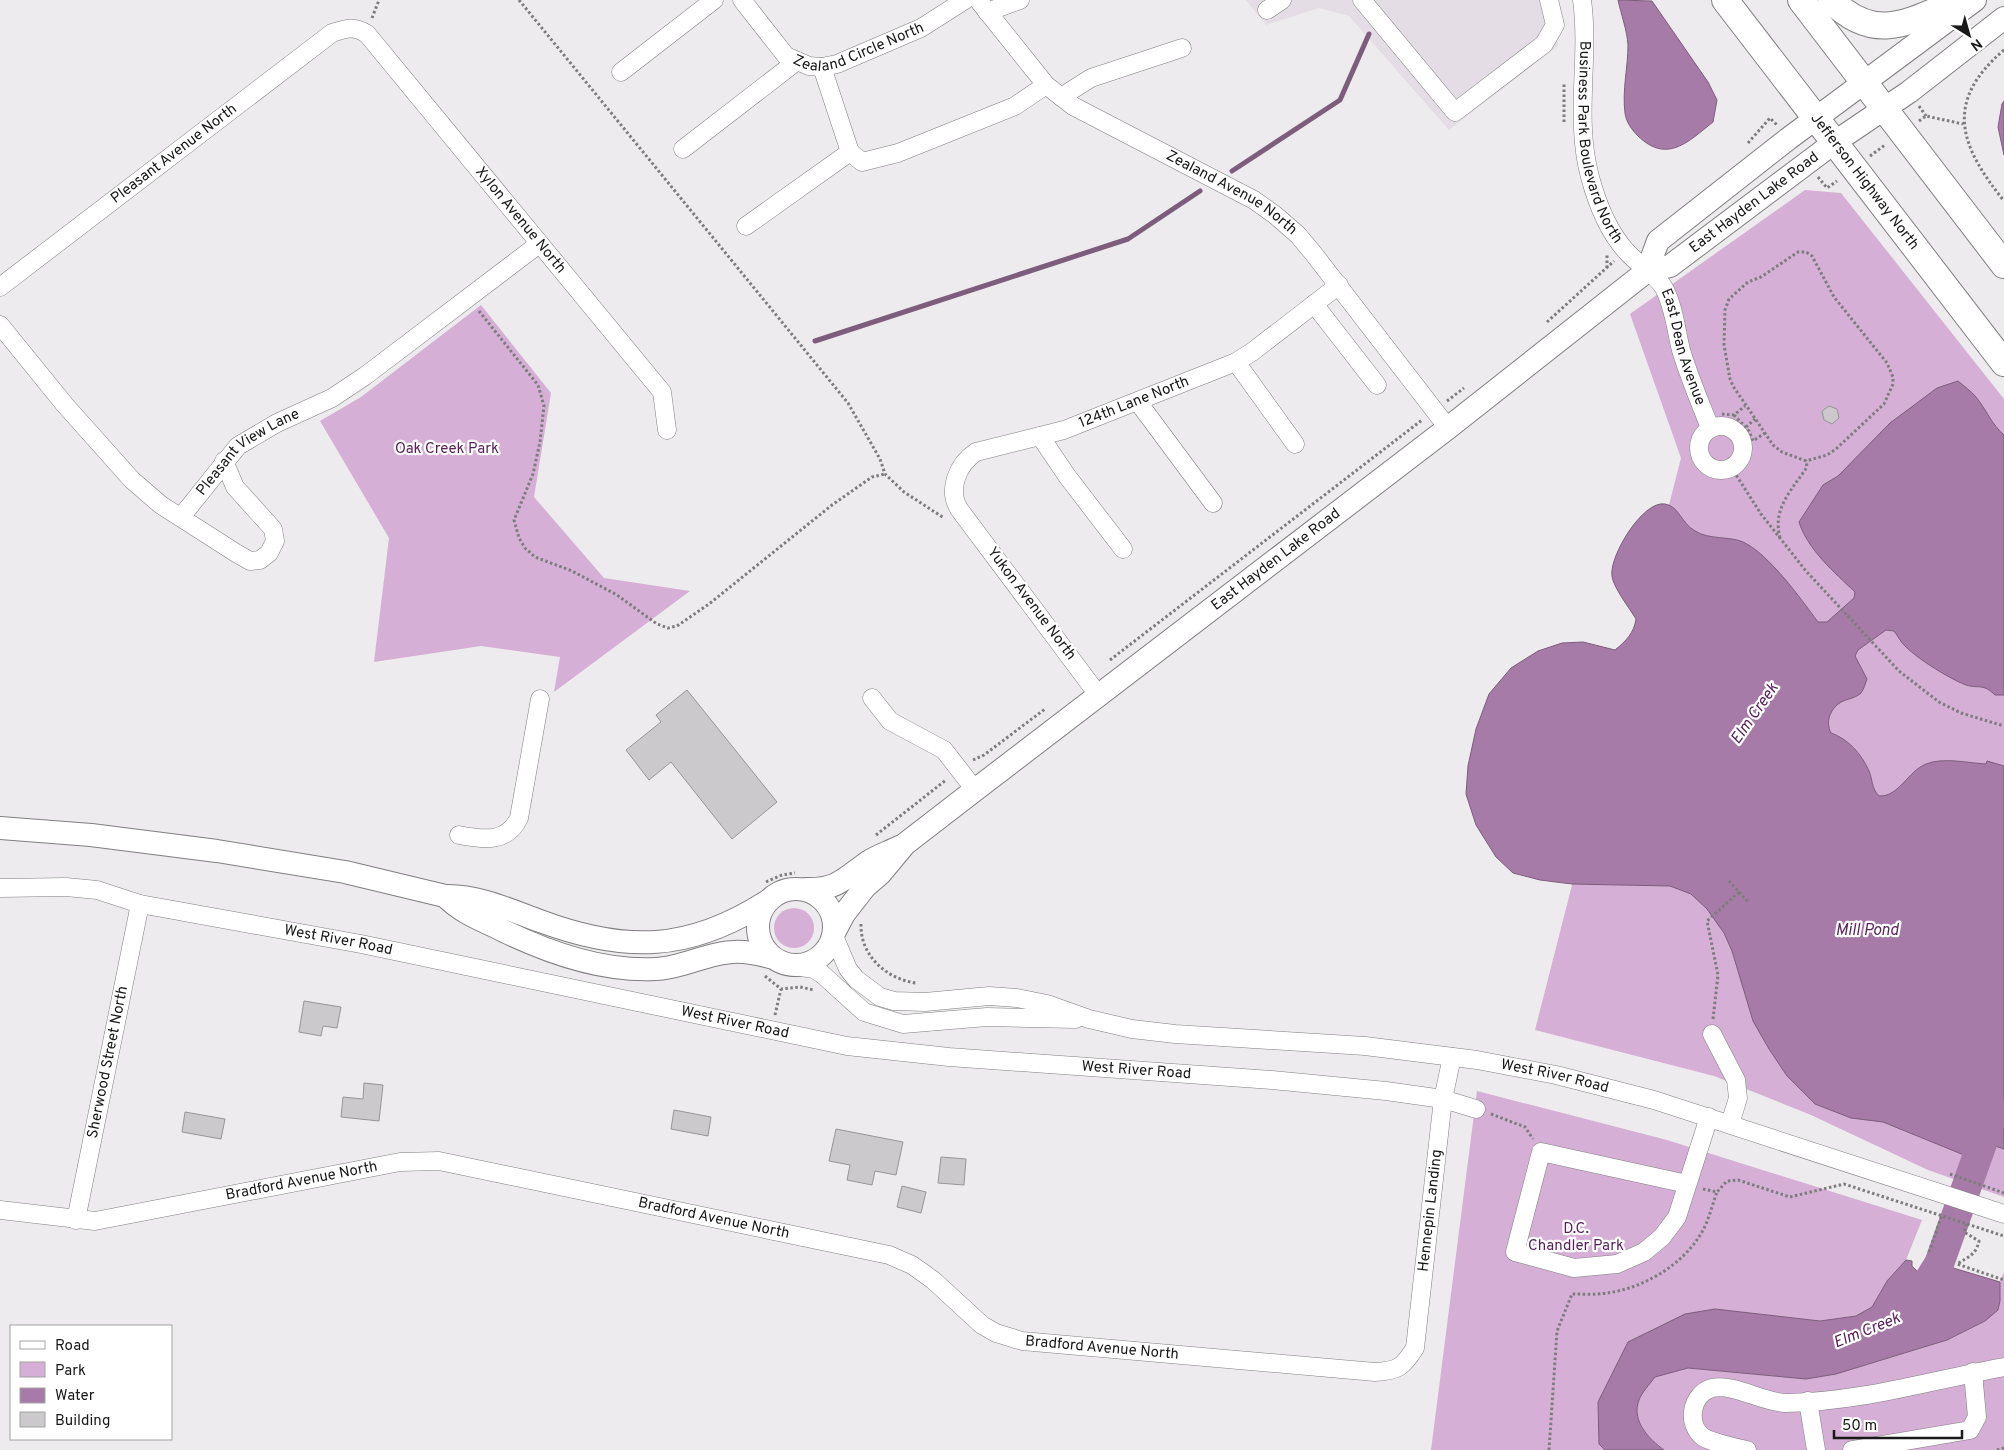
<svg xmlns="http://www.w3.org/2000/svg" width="2004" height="1450" font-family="Overpass,sans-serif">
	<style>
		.built { fill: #e5dde5 }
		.green { fill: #d5afd5 }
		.water { fill: #a77ba7; stroke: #7c5d7c }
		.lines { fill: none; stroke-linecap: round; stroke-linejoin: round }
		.stream { stroke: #7c5d7c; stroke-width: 5 }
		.river { stroke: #a77ba7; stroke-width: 30 }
		.building { fill: #cbc9cb; stroke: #979597 }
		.minor-casing { stroke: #817f81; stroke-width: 19 }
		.major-casing { stroke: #817f81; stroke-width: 24 }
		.highway-casing { stroke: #817f81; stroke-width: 28 }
		.path { stroke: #7d7c7d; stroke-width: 3; stroke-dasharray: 2.5 2.5; stroke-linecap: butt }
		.minor { stroke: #fff; stroke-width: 18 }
		.major { stroke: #fff; stroke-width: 22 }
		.highway { stroke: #fff; stroke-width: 26 }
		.labels { text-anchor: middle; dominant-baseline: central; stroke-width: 4.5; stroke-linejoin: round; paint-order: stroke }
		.street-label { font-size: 15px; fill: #191819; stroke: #fff }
		.park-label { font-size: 15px; fill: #561f57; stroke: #fff }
		.water-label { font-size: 16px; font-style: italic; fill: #5b245c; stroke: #fff }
	</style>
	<rect width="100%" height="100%" fill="#edebed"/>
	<polygon class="built" points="1246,0 1558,0 1560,8 1558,46 1449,130 1349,16 1319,8 1266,25"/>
	<g class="green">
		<polygon points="1805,190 1841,193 2004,399 2004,1197 1928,1170 1811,1115 1714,1076 1535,1030 1681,458 1630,314"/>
		<polygon points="481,305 551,393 534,497 604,578 690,591 554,692 560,657 481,646 374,662 389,538 320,421 361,397"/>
		<circle cx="794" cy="928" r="20"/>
		<polygon points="1477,1091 1667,1140 1922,1220 1906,1260 1887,1281 1872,1307 1856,1316 1820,1321 1685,1314 1599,1444 1605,1450 1431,1450"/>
		<path d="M2004 1272V1450H1664C1649 1439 1631 1421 1639 1400 1642 1392 1650 1384 1655 1377L1688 1368 1806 1379 1836 1374 1919 1349 1947 1340 1985 1321 2000 1301V1282Z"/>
	</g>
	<g class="water">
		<path d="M1618 0 1652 1 1708 82 1717 100 1713 122C1688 142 1667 164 1638 136 1632 130 1626 122 1625 113 1622 90 1628 68 1628 45 1627 30 1621 14 1618 0Z"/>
		<polygon points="2004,101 2004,155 1998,127 2002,104"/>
		<path d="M1958 381C1964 386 1971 391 1976 397 1986 409 1992 425 2004 435V695H1995C1983 683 1979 689 1966 685 1950 679 1918 659 1906 647 1901 643 1898 636 1894 631L1886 630 1858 650 1855 656 1867 679C1865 684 1864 690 1860 694 1855 698 1847 699 1841 702 1830 709 1825 722 1831 733 1848 739 1861 753 1869 771 1873 780 1871 788 1879 796 1899 797 1908 771 1926 764 1943 757 1968 763 1986 764L1987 761 2004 766V1149L1971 1138 1964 1155 1883 1122 1851 1118 1815 1104 1787 1076 1769 1049 1753 1021 1732 951 1724 933 1707 909 1691 894 1670 886 1572 884 1540 880 1513 873 1496 857 1476 825 1466 794 1468 766 1476 729 1489 694 1511 668 1538 651 1562 643 1583 642 1615 650C1626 641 1634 633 1636 619 1630 609 1613 587 1612 576 1609 556 1643 500 1665 504 1679 506 1681 523 1695 531 1709 540 1730 536 1743 542 1769 554 1801 599 1818 622H1827L1854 598 1855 592C1834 572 1808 550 1799 522L1823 485 1838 476 1890 423 1937 388Z"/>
		<path d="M1906 1260 1912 1261V1266L1918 1272 1927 1268 1930 1261 2000 1282V1301L1998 1310 1985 1321 1947 1340 1836 1374 1806 1379 1688 1368 1655 1377C1650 1384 1642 1392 1639 1400 1631 1421 1649 1439 1664 1450H1605L1599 1444 1598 1402 1628 1342 1685 1314 1715 1309 1820 1321 1856 1316 1872 1307 1887 1281Z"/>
	</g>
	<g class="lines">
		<g class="stream">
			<polyline points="1232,171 1340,100 1369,34"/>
			<polyline points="815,341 1128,239 1200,191"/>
		</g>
		<polyline class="river" points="1917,1299 1939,1264 1990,1121 1989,1103"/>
	</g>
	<g class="building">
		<polygon points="1829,406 1837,409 1839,418 1832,424 1824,420 1822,411"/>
		<polygon points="687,690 777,802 732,839 671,762 649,780 626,750 661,722 656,715"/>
		<polygon points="304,1001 341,1007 337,1028 323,1026 321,1036 299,1032"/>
		<polygon points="364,1083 383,1085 379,1121 341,1117 343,1097 363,1099"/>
		<polygon points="674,1110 711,1117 708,1136 671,1129"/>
		<polygon points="185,1112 225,1119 221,1139 182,1132"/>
		<polygon points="836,1129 903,1142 896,1175 875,1171 872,1185 847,1180 850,1165 829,1161"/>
		<polygon points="941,1157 966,1159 964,1185 938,1183"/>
		<polygon points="902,1186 926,1192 921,1213 897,1207"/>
	</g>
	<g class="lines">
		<g class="minor-casing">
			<g id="minor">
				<path id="s1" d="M742 0 786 56 809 66 822 67 837 64 921 28 965 0"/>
				<path id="s2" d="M978 0 1046 85 1073 106 1254 200 1275 215 1298 235 1313 253 1448 428"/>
				<polyline points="1362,0 1455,112 1544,44 1555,25 1549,0"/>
				<path id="s3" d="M1582 0C1590 59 1574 118 1590 177 1597 203 1608 231 1626 251 1637 264 1656 274 1664 288 1674 307 1676 330 1681 350 1689 377 1700 402 1710 428"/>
				<polyline points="1267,10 1282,0"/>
				<polyline points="987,12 1020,0"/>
				<polyline points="621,72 714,0"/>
				<polyline points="1061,97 1091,78 1182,48"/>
				<polyline points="683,149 797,61"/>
				<polyline points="850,152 862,162 898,153 1015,106 1046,85"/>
				<polyline points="746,226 850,152 822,67"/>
				<path id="s4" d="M0 287 332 33C347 28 354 26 367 34L662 392 667 430"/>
				<polyline points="1314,304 1377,385"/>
				<polyline points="0,325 65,405 132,480 161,505 236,553 250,561 260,560 269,553 275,541 273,529 235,487 224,461"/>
				<polyline points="1236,362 1295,444"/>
				<polyline points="1138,402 1213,503"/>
				<circle cx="1721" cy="448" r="22"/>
				<polyline points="1040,436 1067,476 1123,549"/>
				<path id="s5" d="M181 517 238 446 277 423 332 398 365 376 539 244"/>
				<path id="s6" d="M1099 696 959 509C947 489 958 464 976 452L1064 430 1236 362 1252 352 1339 285"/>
				<polyline points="872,698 890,721 944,750 975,790"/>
				<path d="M459 835C484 840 507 843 519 818L540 699"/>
				<path id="s7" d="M0 888 66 887 97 890 140 904 361 944 847 1046 949 1057 1272 1080 1386 1091 1443 1099 1476 1109"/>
				<path id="s8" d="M834 936 848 969 856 979 880 997 894 1001 925 1002 989 996 1017 998 1047 1004 1089 1019 1132 1029 1175 1034 1365 1046 1477 1060 1556 1075 1654 1100 2004 1214"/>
				<polyline points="795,966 814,969 822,974 864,1012 903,1024 987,1017 1076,1019"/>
				<polyline points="1712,1034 1736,1080 1738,1098 1730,1124"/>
				<polyline points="1687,1184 1541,1152 1515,1252 1574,1268 1617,1264 1644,1252 1662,1237 1677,1217 1709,1117"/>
				<path id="s9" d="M0 1210 95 1221 400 1162 439 1161 889 1255 912 1265 933 1280 982 1325 996 1333 1022 1341 1375 1372C1398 1371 1403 1367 1415 1348L1443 1099 1452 1057"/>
				<path id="s10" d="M76 1220 140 904"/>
				<polyline points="1808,1401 1816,1450"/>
				<path d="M1747 1450C1737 1448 1711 1442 1703 1437 1686 1424 1691 1394 1712 1388 1734 1383 1763 1403 1787 1403 1861 1402 1932 1380 2004 1367"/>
				<polyline points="1852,1450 1970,1430 1977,1417 1973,1372"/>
			</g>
		</g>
		<g class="major-casing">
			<g id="major">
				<polyline points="1647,271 1658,241 1788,139 1975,0"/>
				<path d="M0 828 91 835 217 851 345 872 445 896C477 895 510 910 540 921 626 953 689 951 766 902"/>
				<circle cx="796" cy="927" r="38"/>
				<path d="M806 889C837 890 844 879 868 862 877 856 889 852 899 847"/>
				<path d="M445 896C464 915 483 920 506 932 552 954 604 972 656 969 682 968 707 953 733 952 746 951 758 954 770 957"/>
				<path id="s11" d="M834 933 844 914 865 887 880 874 905 844 975 790 1448 428 1647 271 1670 266 1835 142 1909 92 2004 18"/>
			</g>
		</g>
		<g class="highway-casing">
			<g id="highway">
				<path id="s12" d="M1725 0 2004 363"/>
				<polyline points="1801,0 2004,265"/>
				<path d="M1831 0C1876 45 1910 21 1961 0"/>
			</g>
		</g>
		<g class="path">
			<polyline points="519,0 848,403 880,459 885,474 904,492 944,518"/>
			<polyline points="372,18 379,0"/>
			<path d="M2004 50C1943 102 1960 146 2004 201"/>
			<polyline points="1919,106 1926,116"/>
			<polyline points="1919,121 1926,116 1963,124"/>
			<polyline points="1564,122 1564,83"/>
			<polyline points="1748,143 1770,118 1777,125"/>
			<polyline points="1870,156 1885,145"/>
			<polyline points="1818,177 1827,188 1837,181"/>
			<polyline points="1607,268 1607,254"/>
			<polyline points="479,311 538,385 544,406 540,442 533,474 514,520 519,538 525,548 535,557 572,571 617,595 657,624 668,628 677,626 709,604 832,505 872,477 885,474"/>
			<polyline points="1547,322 1614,261"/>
			<polyline points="1447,401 1464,388"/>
			<polyline points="1722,414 1734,415 1745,406"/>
			<polyline points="1734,415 1749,431 1753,441 1765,433"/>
			<polyline points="1746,427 1755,419"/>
			<polyline points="1731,467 1761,514 1806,571 1899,671 1939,702 1961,713 2004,726"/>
			<path d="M1780 538C1772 508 1792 490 1807 467L1806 461 1782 452 1773 445 1733 386 1730 379 1724 345 1725 310 1729 299 1748 282 1761 277 1798 252H1806L1812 256 1834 297 1887 363 1893 377V384L1884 404 1836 449 1827 455 1806 461"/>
			<polyline points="1110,660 1422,420"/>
			<polyline points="973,760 984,755 1045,709"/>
			<polyline points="876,835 946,780"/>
			<polyline points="1729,881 1748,902"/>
			<polyline points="766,882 782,875 795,873"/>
			<path d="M861 924C860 955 886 979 916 983"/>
			<polyline points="765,976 781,989 800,987 814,990"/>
			<polyline points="775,1015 781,989"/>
			<polyline points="1713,1019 1718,975 1707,921 1739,892"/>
			<polyline points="1491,1114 1525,1127 1533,1139"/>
			<polyline points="1950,1174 2004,1193"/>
			<polyline points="1703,1189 1717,1192 1727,1181 1738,1180 1790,1197 1844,1184 2004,1236"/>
			<path d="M1967 1224 1964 1232 1979 1241C1976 1255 1968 1257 1957 1264L2004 1280"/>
			<polyline points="1929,1252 1942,1215"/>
			<path d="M1549 1450 1557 1331 1572 1294C1583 1294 1596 1295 1607 1293 1644 1288 1683 1265 1702 1232 1709 1220 1712 1205 1717 1192"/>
			<polyline points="1997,1450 2004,1448"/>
		</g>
		<use href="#minor" class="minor"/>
		<use href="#major" class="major"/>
		<use href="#highway" class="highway"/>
	</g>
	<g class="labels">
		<g class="street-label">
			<text stroke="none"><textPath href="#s1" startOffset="149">Zealand Circle North</textPath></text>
			<text stroke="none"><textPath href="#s3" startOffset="145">Business Park Boulevard North</textPath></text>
			<text stroke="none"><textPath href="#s4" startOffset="219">Pleasant Avenue North</textPath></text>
			<text stroke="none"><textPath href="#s12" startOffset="229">Jefferson Highway North</textPath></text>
			<text stroke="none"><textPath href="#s2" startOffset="324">Zealand Avenue North</textPath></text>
			<text stroke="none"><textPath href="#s11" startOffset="1181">East Hayden Lake Road</textPath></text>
			<text stroke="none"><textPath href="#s4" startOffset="696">Xylon Avenue North</textPath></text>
			<text stroke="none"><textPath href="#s3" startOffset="376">East Dean Avenue</textPath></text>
			<text stroke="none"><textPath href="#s6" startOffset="465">124th Lane North</textPath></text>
			<text stroke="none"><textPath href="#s5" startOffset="95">Pleasant View Lane</textPath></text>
			<text stroke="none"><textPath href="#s11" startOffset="582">East Hayden Lake Road</textPath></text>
			<text transform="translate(1031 604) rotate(53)">Yukon Avenue North</text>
			<text stroke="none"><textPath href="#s7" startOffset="344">West River Road</textPath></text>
			<text stroke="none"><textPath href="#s7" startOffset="749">West River Road</textPath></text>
			<text stroke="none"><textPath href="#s10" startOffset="161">Sherwood Street North</textPath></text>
			<text stroke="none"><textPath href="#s7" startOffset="1154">West River Road</textPath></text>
			<text stroke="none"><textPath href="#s8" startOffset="762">West River Road</textPath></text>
			<text stroke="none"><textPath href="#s9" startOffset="306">Bradford Avenue North</textPath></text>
			<text stroke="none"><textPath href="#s9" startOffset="1608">Hennepin Landing</textPath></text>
			<text stroke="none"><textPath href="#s9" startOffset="726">Bradford Avenue North</textPath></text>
			<text stroke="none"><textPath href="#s9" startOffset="1146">Bradford Avenue North</textPath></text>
		</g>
		<g class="park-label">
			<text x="447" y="449">Oak Creek Park</text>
			<text x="1576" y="1229">D.C.<tspan x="1576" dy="17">Chandler Park</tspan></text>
		</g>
		<g class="water-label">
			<text transform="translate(1755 714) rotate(-55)">Elm Creek</text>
			<text x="1867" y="931">Mill Pond</text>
			<text transform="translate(1867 1331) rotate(-22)">Elm Creek</text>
		</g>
	</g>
	<rect x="10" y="1325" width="162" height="115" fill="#ffffff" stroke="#a3a3a3"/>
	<rect x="20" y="1341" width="25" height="8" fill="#ffffff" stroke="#a3a3a3"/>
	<text x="55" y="1350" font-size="15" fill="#191819">Road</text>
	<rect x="20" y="1362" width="25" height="15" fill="#d5afd5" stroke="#a3a3a3"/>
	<text x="55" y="1375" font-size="15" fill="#191819">Park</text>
	<rect x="20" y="1388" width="25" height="15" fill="#a77ba7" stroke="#a3a3a3"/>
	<text x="55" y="1400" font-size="15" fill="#191819">Water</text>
	<rect x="20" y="1412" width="25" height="15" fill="#cbc9cb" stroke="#a3a3a3"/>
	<text x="55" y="1425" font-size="15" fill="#191819">Building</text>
	<g transform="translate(1969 35) rotate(143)" stroke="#ffffff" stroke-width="4" paint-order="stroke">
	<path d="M0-4L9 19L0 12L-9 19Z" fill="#191819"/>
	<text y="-8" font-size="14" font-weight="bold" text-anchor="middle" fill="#191819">N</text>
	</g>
	<path d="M1834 1430v8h128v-8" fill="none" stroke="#191819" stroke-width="2.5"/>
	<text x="1842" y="1430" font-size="15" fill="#191819" stroke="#ffffff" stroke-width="4" paint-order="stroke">50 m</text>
</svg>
